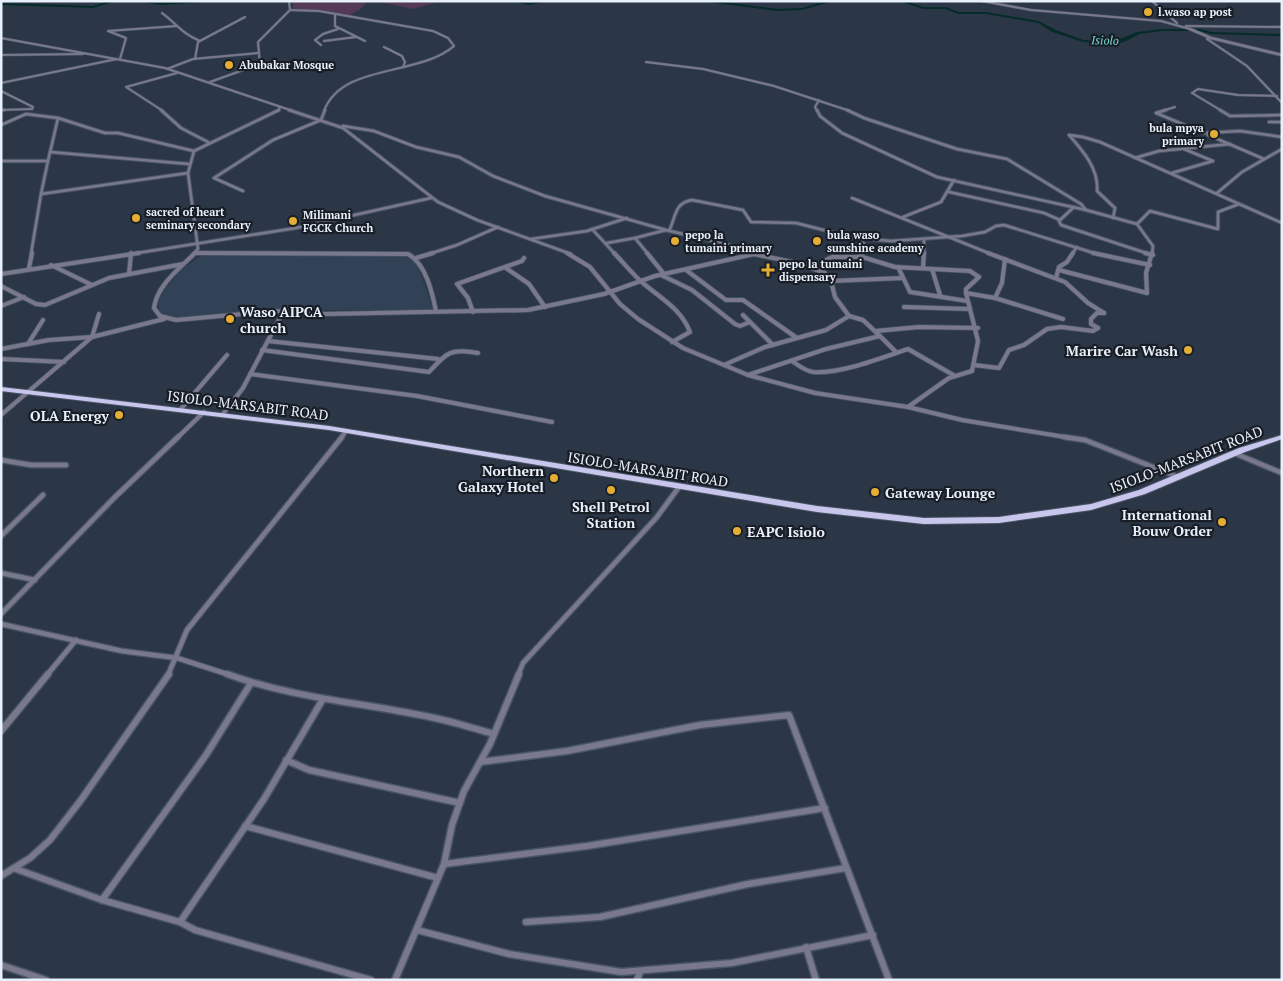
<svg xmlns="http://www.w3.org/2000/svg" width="1283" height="981" font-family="'PT Serif',serif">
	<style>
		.built { fill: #314256 }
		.green { fill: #533956 }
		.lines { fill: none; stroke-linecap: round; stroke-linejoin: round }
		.river { fill: #062b28; fill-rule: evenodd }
		.minor-far4-casing { stroke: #495564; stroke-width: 3 }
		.minor-far3-casing { stroke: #495564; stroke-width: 4.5 }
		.minor-far2-casing { stroke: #495564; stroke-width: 5.5 }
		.minor-far1-casing { stroke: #495564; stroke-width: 7 }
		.minor-casing { stroke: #495564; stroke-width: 9 }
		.tertiary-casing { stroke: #495564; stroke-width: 4 }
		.trunk-casing { stroke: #495564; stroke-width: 2 }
		.minor-far4 { stroke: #79788c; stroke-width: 2 }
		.minor-far3 { stroke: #79788c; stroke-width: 2.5 }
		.minor-far2 { stroke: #79788c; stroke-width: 4 }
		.minor-far1 { stroke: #79788c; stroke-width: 4.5 }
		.minor { stroke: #79788c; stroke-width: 6 }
		.tertiary { stroke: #79788c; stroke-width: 2.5 }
		.trunk { fill: #c9c6ee; fill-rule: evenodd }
		.poi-dot { fill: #e4ae35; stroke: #191e26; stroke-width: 2 }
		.labels { text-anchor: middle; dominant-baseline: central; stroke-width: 4.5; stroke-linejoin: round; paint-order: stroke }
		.far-poi-label { font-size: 11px; font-weight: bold; fill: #e8f0fb; stroke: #191e26; text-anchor: start }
		.far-water-label { font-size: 12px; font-style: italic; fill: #6fd7cc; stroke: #191e26 }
		.poi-label { font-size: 14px; font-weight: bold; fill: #e8f0fb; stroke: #191e26; text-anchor: end }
		.street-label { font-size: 14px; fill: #e8f0fb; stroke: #191e26 }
	</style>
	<rect width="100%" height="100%" fill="#2b3747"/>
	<polygon class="built" points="201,256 392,256 412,258 418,266 433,310 263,310 181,320 165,320 160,313 158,303 165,289 182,269"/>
	<g class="green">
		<polygon points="293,1 367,1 362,8 346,17 324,11 293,9"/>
		<polygon points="375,1 441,1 413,9"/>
	</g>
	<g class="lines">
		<g class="river">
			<polygon points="108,1 116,1 93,8 1,5 1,3 93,6"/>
			<polygon points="142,1 160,3 218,1 160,5"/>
			<polygon points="515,1 528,3 548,1 528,5"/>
			<polygon points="700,1 715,1 777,9 802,8 825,1 833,1 802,10 777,11"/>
			<polygon points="899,1 906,1 923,7 946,7 959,12 986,12 1039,21 1056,30 1084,40 1113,42 1137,32 1161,29 1200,29 1211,32 1282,34 1282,36 1211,34 1200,31 1161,31 1140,34 1124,42 1113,44 1083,42 1052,32 1038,23 986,14 958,14 945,9 923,9"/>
		</g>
		<g class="minor-far4-casing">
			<g id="minor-far4">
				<polyline points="982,1 1031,10 1161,21 1190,29"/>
				<polyline points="1152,1 1177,23"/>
				<path d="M290 10 319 11 433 31 448 38 454 46C418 77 342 63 324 111"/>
				<path d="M162 13C178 25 181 33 200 41"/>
				<polyline points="335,15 335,26 365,41"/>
				<polyline points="1186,26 1282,27"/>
				<polyline points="1,38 165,68 293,111"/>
				<polyline points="1211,38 1207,39 1247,66 1282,103"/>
				<polyline points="324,41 356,37"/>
				<polyline points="321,45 315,40 323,34 338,29"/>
				<polyline points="384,47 402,56 405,62 403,67"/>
				<polyline points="1,55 83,54"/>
				<polyline points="120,59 126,38 108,31 177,26"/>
				<polyline points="195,59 198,42 245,17"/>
				<polyline points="646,62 703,69 774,86 850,111"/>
				<polyline points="167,69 193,59 258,53"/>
				<polyline points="210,82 260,64 258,42 290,10 289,1"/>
				<polyline points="1,83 117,59"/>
				<polyline points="1,91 33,107 32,109"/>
				<polyline points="1,110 32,109"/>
				<polyline points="163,111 126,87 177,73"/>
				<polyline points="278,111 280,107"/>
				<polyline points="817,111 815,107 819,100"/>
				<polyline points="1162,111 1175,107"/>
				<polyline points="1222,111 1192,93 1198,89 1238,95 1277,96"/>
			</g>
		</g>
		<g class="minor-far3-casing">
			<g id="minor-far3">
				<polyline points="1,110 4,110"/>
				<polyline points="161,110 181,128 208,142"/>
				<polyline points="289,110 343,128 438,202 477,220 571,254"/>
				<polyline points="817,110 820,116 842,133 937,177 1086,210 1137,224 1153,246 1152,254"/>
				<polyline points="847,110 864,118 957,149 1007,159 1081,204 1086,210"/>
				<polyline points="1166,110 1156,113 1204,133 1240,131 1282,137"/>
				<polyline points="1220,110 1230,116 1282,115"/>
				<polyline points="58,118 105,133 118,133 194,151"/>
				<polyline points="1269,122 1282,122"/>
				<polyline points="1,125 26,114 58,118 48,161"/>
				<polyline points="343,126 374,131 416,147 459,157 493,176 545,196 666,230 746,249 754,254"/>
				<polyline points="1208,135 1264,159"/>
				<polyline points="50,152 189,164"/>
				<polyline points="1135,158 1159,151 1230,144"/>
				<polyline points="1,161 48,161 41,194 188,173"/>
				<polyline points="1172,173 1213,161 1184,149"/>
				<polyline points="243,191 214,178 273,140 321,120 325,110"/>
				<polyline points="949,192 1044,213 1060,220"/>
				<polyline points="1217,193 1242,172 1282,149"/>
				<polyline points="852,198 991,254"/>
				<polyline points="1074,207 1059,221 1061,225 1149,254"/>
				<polyline points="903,217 941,202 954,180"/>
				<path d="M1113 218 1115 208 1097 191C1099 169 1083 151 1069 135L1083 137 1100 142 1282 223"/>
				<polyline points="1137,224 1150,211 1218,229 1218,212 1239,204"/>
				<polyline points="592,229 615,254"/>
				<path d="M669 231C676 217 674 203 692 200L743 210 751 222 796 223 855 238 891 241 962 236 985 232 996 226 1004 225 1097 254"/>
				<polyline points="635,238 666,230"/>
				<polyline points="531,239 587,231 627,218"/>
				<polyline points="861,239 867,249 862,254"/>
				<polyline points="607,243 635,238 648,254"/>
				<polyline points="196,253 356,254"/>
				<polyline points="31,254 41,194"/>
				<polyline points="131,254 296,228 431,198"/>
				<polyline points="193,254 198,249 188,173 194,151 279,110"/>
				<polyline points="429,254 457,245 498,227"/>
				<polyline points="924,254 924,240"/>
				<polyline points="1072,254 1077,247"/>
			</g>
		</g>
		<g class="minor-far2-casing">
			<g id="minor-far2">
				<path d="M195 253C180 268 157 285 154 308L160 316 176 320 275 311 326 314 528 310 604 294 655 276 754 254 797 263 825 273 831 281 835 297 849 316"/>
				<path d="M196 253 408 254C426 264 432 292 436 311"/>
				<polyline points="567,253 590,267 620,304 638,319 683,348 748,375 815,393 908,407 962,420 1071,438"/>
				<path d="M614 253C624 263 633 275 644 284 662 299 681 309 690 332L672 342"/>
				<polyline points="647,253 664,274"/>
				<polyline points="752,253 754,254"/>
				<polyline points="988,253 1065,282 1088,303 1104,313"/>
				<polyline points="1093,253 1150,265"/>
				<polyline points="1145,253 1153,255"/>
				<polyline points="859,256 895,267 970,271 979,277 966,289 966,293"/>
				<polyline points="416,258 433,253"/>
				<polyline points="51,265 92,285"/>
				<polyline points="812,267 832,257 858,257 863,253"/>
				<polyline points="898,267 910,292 967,301"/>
				<polyline points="29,268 32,253"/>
				<polyline points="506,268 529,284 545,307"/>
				<polyline points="923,268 924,253"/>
				<polyline points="932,269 940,295"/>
				<polyline points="686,270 726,300 743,300 797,338"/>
				<polyline points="1059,270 1147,293 1146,273 1152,253"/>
				<polyline points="1,274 139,253"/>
				<polyline points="129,274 131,253"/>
				<polyline points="661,275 692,290 735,324 740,326 750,322"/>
				<polyline points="1056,278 1059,267 1067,262 1073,253"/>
				<polyline points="831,281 903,278"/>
				<polyline points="1,286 36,304 45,305 109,278 183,264"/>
				<polyline points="995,298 1002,283 1005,259"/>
				<polyline points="1,306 24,297"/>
				<polyline points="904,307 970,309"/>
				<polyline points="473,312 468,298 457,284 522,261 524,258"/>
				<polyline points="743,315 773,345"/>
				<polyline points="1098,328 1091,324 1091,319 1097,313 1104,313"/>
				<polyline points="876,331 919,327 978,328"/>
				<polyline points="880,336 895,351"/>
				<polyline points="268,341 438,359"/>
				<polyline points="28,344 43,320"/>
				<polyline points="1,349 49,340 92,337 164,319"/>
				<path d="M262 350 429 372C447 352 451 348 478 353"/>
				<polyline points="1,359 64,362"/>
				<path d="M792 361C798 365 805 371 813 372 841 374 881 358 908 349L955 376"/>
				<polyline points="724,365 765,347 826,330 849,316 863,320 880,336 826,349 748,375"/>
				<polyline points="974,365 999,368 1009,350 1024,345 1047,329 1061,327 1093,331 1098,328"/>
				<polyline points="250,374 417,396 552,422"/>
				<polyline points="908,407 949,378 972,371 978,341 966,293 995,298 1063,319"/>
				<polyline points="180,410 227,355"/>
				<polyline points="223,414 243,388 283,312"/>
				<polyline points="1,415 92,337 99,314"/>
				<polyline points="177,438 204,412"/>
				<polyline points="341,438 346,431"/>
			</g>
		</g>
		<g class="minor-far1-casing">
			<g id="minor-far1">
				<polyline points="1064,437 1085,440 1178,477"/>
				<polyline points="1234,453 1282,473"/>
				<polyline points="1,460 31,465 66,465"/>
				<polyline points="1,536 43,495"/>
				<polyline points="1,573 35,580"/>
				<polyline points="1,614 114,498 178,437"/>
				<polyline points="1,624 122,651 177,658 230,675"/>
				<polyline points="47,675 76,640"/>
				<polyline points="168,675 187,630 342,437"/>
				<polyline points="518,675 523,663 657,517 679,487"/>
			</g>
		</g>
		<g class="minor-casing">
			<g id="minor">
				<path d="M227 674C295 699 368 703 439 719 457 723 476 729 494 734"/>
				<polyline points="1,731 48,674"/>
				<polyline points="286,760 309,770 460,803"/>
				<polyline points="480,762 567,751 700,725 789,715 889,980"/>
				<polyline points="245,826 438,878"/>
				<polyline points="444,864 587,846 825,808"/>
				<polyline points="16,869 102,900 180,922 195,930 371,980"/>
				<polyline points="1,876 30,858 50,840 81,800 169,674"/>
				<polyline points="102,900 206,755 251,683"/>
				<polyline points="180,922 264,799 323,699"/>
				<polyline points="526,922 600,917 748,884 846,868"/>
				<polyline points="417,930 509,954 621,972 732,963 873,935"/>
				<polyline points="806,947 816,980"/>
				<polyline points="1,965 46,980"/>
				<polyline points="395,980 444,864 452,825 464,791 490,744 519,674"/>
				<polyline points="637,980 640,972"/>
			</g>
		</g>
		<g class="tertiary-casing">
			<polyline id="tertiary" points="1190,29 1211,38 1282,55"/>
		</g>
		<g class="trunk-casing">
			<polygon id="trunk" points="1,387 329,426 817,506 924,518 999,517 1091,504 1139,490 1239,448 1282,435 1282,439 1245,452 1145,494 1091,510 999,523 924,524 817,512 329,430 1,391"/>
		</g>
		<use href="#minor-far4" class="minor-far4"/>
		<use href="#minor-far3" class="minor-far3"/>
		<use href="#minor-far2" class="minor-far2"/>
		<use href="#minor-far1" class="minor-far1"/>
		<use href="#minor" class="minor"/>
		<use href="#tertiary" class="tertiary"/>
		<use href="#trunk" class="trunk"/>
	</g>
	<g class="poi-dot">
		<circle cx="1148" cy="12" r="5"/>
		<circle cx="229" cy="65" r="5"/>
		<circle cx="1214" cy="134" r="5"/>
		<circle cx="136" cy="218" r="5"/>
		<circle cx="293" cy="221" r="5"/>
		<circle cx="675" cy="241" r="5"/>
		<circle cx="817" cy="241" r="5"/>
		<path d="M765.5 262.5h5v5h5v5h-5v5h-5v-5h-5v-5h5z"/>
		<circle cx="230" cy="319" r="5"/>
		<circle cx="1188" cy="350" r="5"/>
		<circle cx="119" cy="415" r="5"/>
		<circle cx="554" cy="478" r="5"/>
		<circle cx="611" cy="490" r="5"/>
		<circle cx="875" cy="492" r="5"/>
		<circle cx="1222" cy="522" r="5"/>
		<circle cx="737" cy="531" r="5"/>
	</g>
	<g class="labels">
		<g class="far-poi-label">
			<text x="1158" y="12">l.waso ap post</text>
			<text x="239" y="65">Abubakar Mosque</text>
			<text x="1204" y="128" text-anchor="end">bula mpya<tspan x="1204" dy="13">primary</tspan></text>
			<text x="146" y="212">sacred of heart<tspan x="146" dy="13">seminary secondary</tspan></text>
			<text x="303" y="215">Milimani<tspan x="303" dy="13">FGCK Church</tspan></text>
			<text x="685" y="235">pepo la<tspan x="685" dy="13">tumaini primary</tspan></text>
			<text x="827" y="235">bula waso<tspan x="827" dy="13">sunshine academy</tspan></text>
			<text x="779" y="264">pepo la tumaini<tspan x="779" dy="13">dispensary</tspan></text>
		</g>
		<g class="far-water-label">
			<text transform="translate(1105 40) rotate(1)">Isiolo</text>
		</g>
		<g class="poi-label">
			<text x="240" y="311" text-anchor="start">Waso AIPCA<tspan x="240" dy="16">church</tspan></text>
			<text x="1178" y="350">Marire Car Wash</text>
			<text x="109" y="415">OLA Energy</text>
			<text x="544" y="470">Northern<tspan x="544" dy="16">Galaxy Hotel</tspan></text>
			<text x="885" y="492" text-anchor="start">Gateway Lounge</text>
			<text x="611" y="506" text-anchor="middle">Shell Petrol<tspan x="611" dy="16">Station</tspan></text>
			<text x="1212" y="514">International<tspan x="1212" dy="16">Bouw Order</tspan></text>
			<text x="747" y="531" text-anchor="start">EAPC Isiolo</text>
		</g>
		<g class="street-label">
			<text transform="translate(248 405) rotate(7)">ISIOLO-MARSABIT ROAD</text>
			<text transform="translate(1186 459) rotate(-21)">ISIOLO-MARSABIT ROAD</text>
			<text transform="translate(648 469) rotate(9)">ISIOLO-MARSABIT ROAD</text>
		</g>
	</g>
	<rect width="1283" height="981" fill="none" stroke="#e8f0fb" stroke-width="5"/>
</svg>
